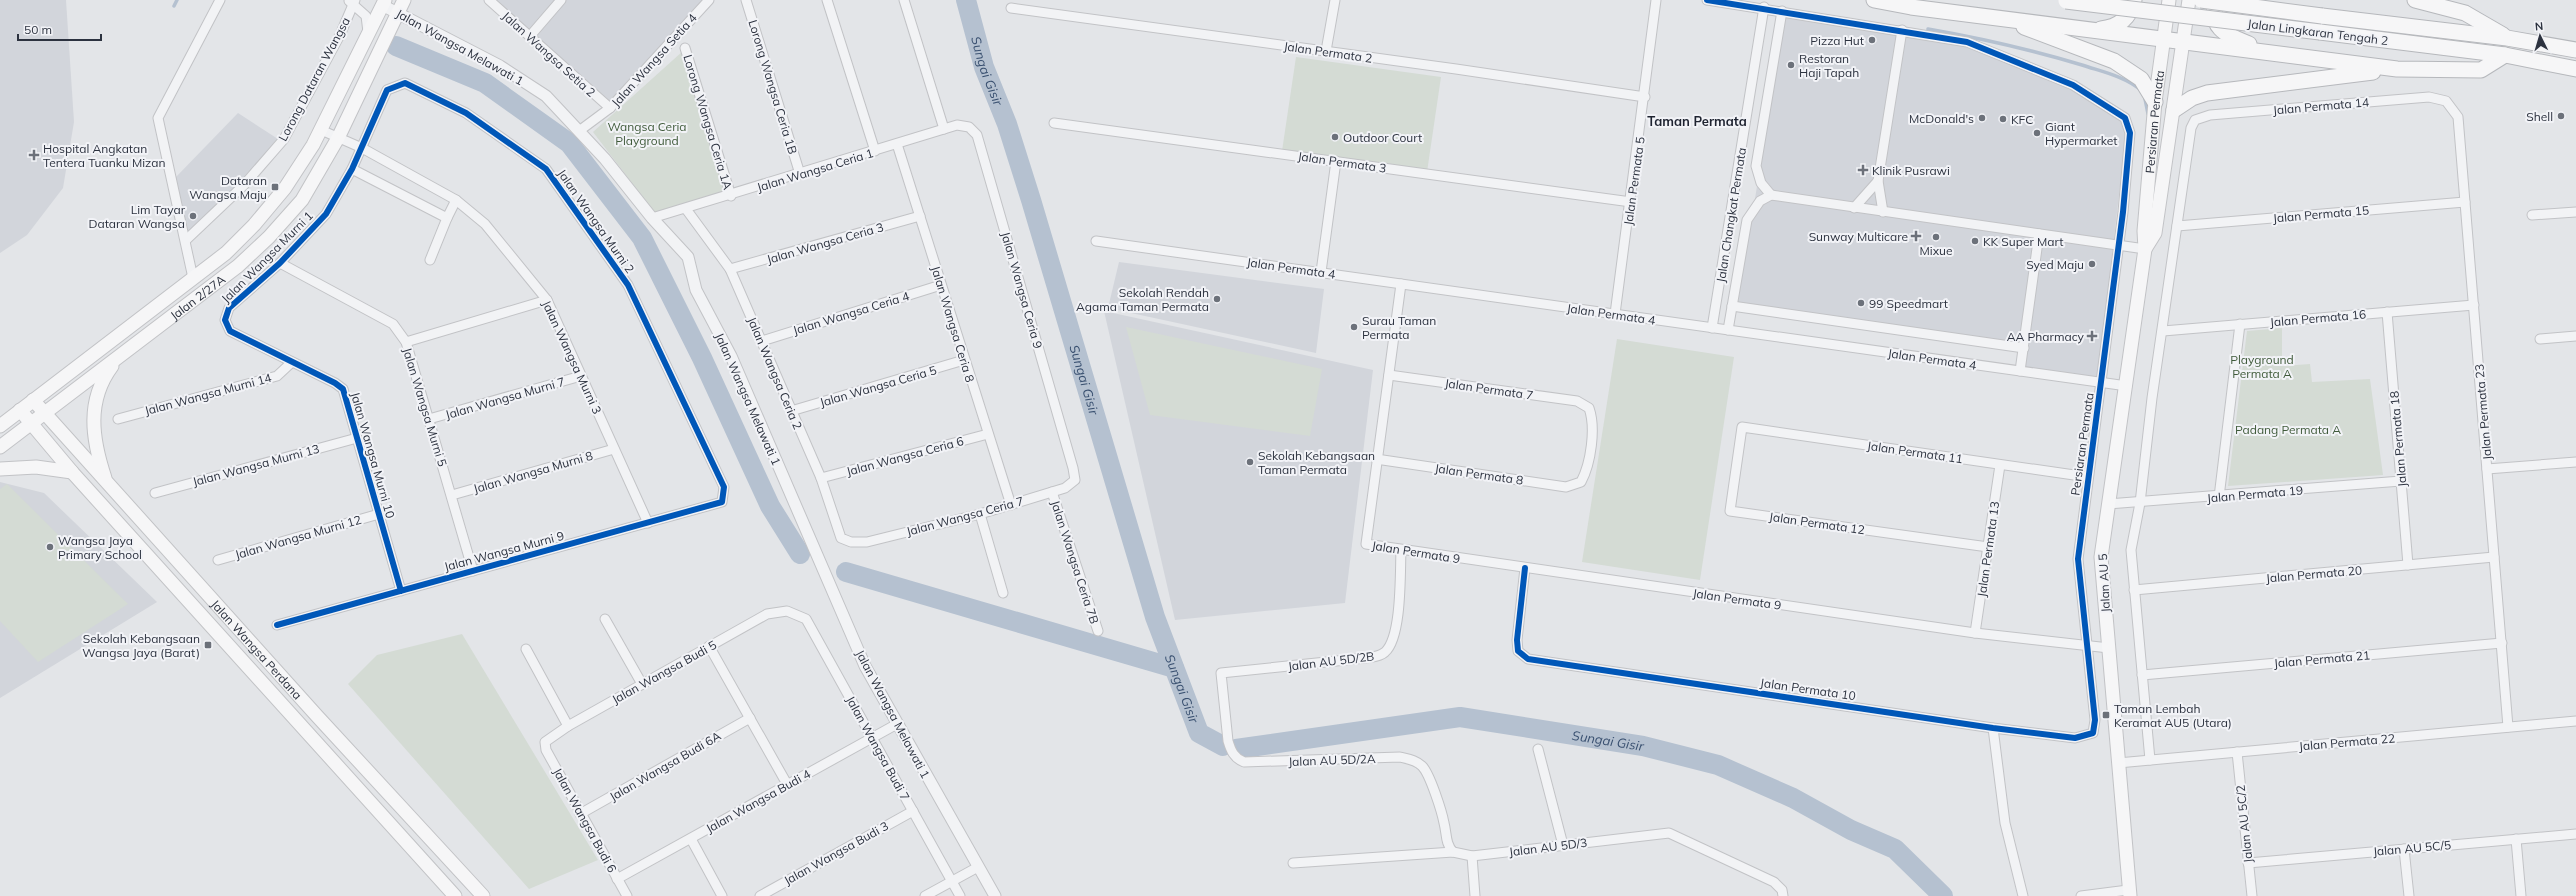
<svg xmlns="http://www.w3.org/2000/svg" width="2576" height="896" font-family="Mulish,sans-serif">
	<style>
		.built { fill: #d2d5db }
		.green { fill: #d4dbd4 }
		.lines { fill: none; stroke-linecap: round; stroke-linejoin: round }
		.stream { stroke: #b5c1d0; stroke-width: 3.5 }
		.river { stroke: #b5c1d0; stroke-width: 20 }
		.minor-casing { stroke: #c2c3c6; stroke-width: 11 }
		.tertiary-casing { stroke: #c2c3c6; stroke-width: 13 }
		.secondary-casing { stroke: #c2c3c6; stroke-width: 15 }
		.trunk-casing { stroke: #b6b8bc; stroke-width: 17 }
		.minor { stroke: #f2f3f5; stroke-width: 9 }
		.tertiary { stroke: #f2f3f5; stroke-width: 11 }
		.secondary { stroke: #f6f6f7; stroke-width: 13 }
		.trunk { stroke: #f6f6f7; stroke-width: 15 }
		.trunk-bridge-casing { stroke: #b6b8bc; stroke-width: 17; stroke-linecap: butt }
		.trunk-bridge { stroke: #f6f6f7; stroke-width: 15 }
		.cycleway-casing { stroke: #f2f3f7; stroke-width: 8 }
		.cycleway { stroke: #0057b8; stroke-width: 6 }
		.poi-dot { fill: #6c717a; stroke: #f2f3f7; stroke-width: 1.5 }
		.labels { text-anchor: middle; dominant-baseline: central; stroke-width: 4; stroke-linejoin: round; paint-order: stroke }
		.street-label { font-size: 12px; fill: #2c323f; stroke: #f2f3f7 }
		.poi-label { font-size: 12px; fill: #2c323f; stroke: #f2f3f7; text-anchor: start }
		.park-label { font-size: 12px; fill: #3f5a3a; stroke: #f2f3f7 }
		.water-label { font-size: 13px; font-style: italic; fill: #395070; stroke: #f2f3f7 }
		.neighbourhood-label { font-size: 13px; font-weight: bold; fill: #1e2330; stroke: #f2f3f7 }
	</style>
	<rect width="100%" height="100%" fill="#e3e5e8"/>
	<g class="built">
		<polygon points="0,0 66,0 74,122 63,188 27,235 0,253"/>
		<polygon points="495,0 703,0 610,102"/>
		<polygon points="1785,16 1967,46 2070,89 2122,121 2126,134 2098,377 2025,368 2028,344 1738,302"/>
		<polygon points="238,113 278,139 242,183 188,233 175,178"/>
		<polygon points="1119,262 1324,289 1316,353 1108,308"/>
		<polygon points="1104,311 1373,370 1345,603 1175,620"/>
		<polygon points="0,482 44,493 157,602 0,698"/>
	</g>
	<g class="green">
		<polygon points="683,51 728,194 658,217 593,132"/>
		<polygon points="1296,57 1441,77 1427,172 1282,151"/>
		<polygon points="1126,327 1322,369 1310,436 1150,415"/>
		<polygon points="2282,328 2282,366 2310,364 2312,382 2370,379 2383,475 2228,486 2247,331"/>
		<polygon points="1617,339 1734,357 1700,580 1582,562"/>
		<polygon points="7,484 128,604 38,662 0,621 0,489"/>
		<polygon points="462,634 598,860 529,889 348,684 377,655"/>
	</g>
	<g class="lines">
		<g class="stream">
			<polyline points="174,6 177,0"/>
			<path d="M1928 29C1980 38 2032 50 2082 65 2103 72 2124 76 2141 90"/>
			<polyline points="2145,99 2148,114"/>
		</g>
		<g class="river">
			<path id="s1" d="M966 0 984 67 1007 124 1031 200 1155 617 1199 733 1223 746"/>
			<polyline points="396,46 485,83 569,143 642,238 702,358 770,506 800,554"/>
			<polyline points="846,572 1174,668"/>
			<path id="s2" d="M1236 749 1460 717 1643 746 1718 765 1793 798 1851 830 1895 849 1943 896"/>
		</g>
		<g class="minor-casing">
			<g id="minor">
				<polyline points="489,0 610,108"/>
				<polyline points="746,0 800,174"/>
				<polyline points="827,0 875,151"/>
				<polyline points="904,0 944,129"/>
				<polyline points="349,1 366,16 368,32"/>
				<polyline points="1011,8 1456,69 1645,97"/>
				<polyline points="530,36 561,0"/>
				<polyline points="685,48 731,196"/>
				<polyline points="1326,51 1335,0"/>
				<polyline points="1054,123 1631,202"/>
				<polyline points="321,130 362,148 456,200 485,224 547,300 648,523"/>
				<polyline points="579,131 610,108 709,0"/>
				<polyline points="897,144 1011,505"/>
				<polyline points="352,169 447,218 430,260"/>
				<polyline points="1771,195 1761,183 1756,166 1782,11"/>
				<polyline points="1854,208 1878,181"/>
				<polyline points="1883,212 1878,181 1902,30"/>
				<polyline points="2532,215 2576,212"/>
				<polyline points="447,218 456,200"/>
				<polyline points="652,218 957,125 969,127 977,135 1073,468 1075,480 1065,488 980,514 867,542 851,542 841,538 821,478 730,269 686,209"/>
				<polyline points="2177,226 2465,202"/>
				<polyline points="186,240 244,185 284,139 340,35 355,0"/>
				<polyline points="1096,241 2127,386"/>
				<polyline points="280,263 393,324 406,342 473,571"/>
				<polyline points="730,269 920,216"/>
				<polyline points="1321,272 1336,161"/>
				<polyline points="193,278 158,118 220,0"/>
				<polyline points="1401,284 1366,544 1975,633 2109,648"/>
				<polyline points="1732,306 2024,348"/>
				<polyline points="2387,312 2408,565"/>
				<polyline points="1615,314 1656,0"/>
				<polyline points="1712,328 1764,7"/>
				<polyline points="1728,330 1747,220 1760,201 1771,195 2145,249"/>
				<polyline points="2163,331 2474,305"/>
				<polyline points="2540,339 2576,336"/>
				<polyline points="762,341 941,285"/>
				<polyline points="406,342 547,300"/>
				<polyline points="2020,371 2039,234"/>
				<polyline points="791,411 964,360"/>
				<polyline points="118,419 277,376 292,362"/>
				<polyline points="429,419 581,376"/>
				<path d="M1376 459 1566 487 1581 482C1591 463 1596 428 1589 408L1577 401 1389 375"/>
				<polyline points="2487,469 2576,462"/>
				<polyline points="821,478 988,434"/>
				<polyline points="1052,492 1098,631"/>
				<polyline points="155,493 357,438"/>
				<polyline points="452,495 614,449"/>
				<polyline points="2219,497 2240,324"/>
				<polyline points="2108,504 2401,481"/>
				<polyline points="980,514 1003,593"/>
				<polyline points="1988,547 1730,511 1742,427 2088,477"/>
				<path d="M1401 550C1400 573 1402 637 1385 652 1380 657 1371 657 1365 658L1221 673 1228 741C1231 751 1234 758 1244 762L1400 757C1408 759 1416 760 1422 766 1430 774 1442 812 1444 823 1447 834 1445 843 1453 852"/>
				<polyline points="218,560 379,514"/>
				<polyline points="1525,568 1517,640 1518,651 1528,659 1993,728 2075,738 2093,733 2095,720 2078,559 2123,212 2130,133 2125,118 2073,85 1967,42 1707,0"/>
				<polyline points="2134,590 2494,557"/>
				<polyline points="605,619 642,684"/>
				<polyline points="277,625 722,502 724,487 628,285 546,169 466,113 405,83 387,90 352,169 326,214 280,263 229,308 225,320 230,331 335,383 343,389 401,591"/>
				<polyline points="1975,633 2000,465"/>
				<polyline points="709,646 787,784"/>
				<polyline points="526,649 568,726"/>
				<polyline points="2142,675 2502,643"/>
				<polyline points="1993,728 2005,823 2023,896"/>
				<polyline points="1538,749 1563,845"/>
				<polyline points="2237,752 2252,896"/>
				<polyline points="2150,760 2131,550 2140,503 2152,398 2191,128 2195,120 2210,115 2429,97 2446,101 2458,117 2508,727"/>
				<polyline points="2118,763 2576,721"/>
				<polyline points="580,814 750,718"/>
				<polyline points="691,839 722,896"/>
				<polyline points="2516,839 2521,896"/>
				<polyline points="2404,849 2409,896"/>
				<polyline points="1472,856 1475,896"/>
				<polyline points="1293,863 1453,852 1472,856 1669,833 1774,882 1782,890 1783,896"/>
				<polyline points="2248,863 2576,834"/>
				<polyline points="617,879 897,724"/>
				<polyline points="627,896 546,750 545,742 568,726 767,614 787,611 806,619 960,896"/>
				<polyline points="760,896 913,811"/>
				<polyline points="925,896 978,867"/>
				<polyline points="2081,896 2128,890"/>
			</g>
		</g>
		<g class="tertiary-casing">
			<polyline id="tertiary" points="382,5 500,66 546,96 605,159 652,218 688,257 696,290 731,356 865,666 995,896"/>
		</g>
		<g class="secondary-casing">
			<g id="secondary">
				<polyline points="2145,249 2155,233 2189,0"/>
				<path id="s3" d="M33 400 317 716 483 896"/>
				<polyline points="20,410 72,472 455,896"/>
				<polyline points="0,426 226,253 254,225 285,188 313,145 385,0"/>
				<path id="s4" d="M0 447 238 266 269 237 302 200 338 138 404 0"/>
				<polyline points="0,469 36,467 72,472"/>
				<path d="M105 478C92 439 86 401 112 366"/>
				<path id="s5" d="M2130 896 2101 557 2145 249 2144 231 2155 102 2169 0"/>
			</g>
		</g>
		<g class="trunk-casing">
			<g id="trunk">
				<polyline points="1874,0 1911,7 2397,69 2481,70 2505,55"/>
				<path d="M2216 0C2208 29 2227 35 2249 44"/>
				<polyline points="2415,0 2465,13 2503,35"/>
				<polyline points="2322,16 2507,38 2576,50"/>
				<polyline points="2024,27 2114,61 2141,79 2155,102"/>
				<path d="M2101 29C2119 27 2130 18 2134 0"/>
				<polyline points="2320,32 2505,55 2576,69"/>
				<polyline points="2174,110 2192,98 2207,93 2373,72"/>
			</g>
		</g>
		<use href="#minor" class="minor"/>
		<use href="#tertiary" class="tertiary"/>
		<use href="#secondary" class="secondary"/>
		<use href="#trunk" class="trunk"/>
		<g class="trunk-bridge-casing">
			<g id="trunk-bridge">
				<polyline points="2201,0 2322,16"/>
				<polyline points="2066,1 2320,32"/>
			</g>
		</g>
		<use href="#trunk-bridge" class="trunk-bridge"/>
		<g class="cycleway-casing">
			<g id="cycleway">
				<polyline points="1525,568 1517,640 1518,651 1528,659 1993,728 2075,738 2093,733 2095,720 2078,559 2123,212 2130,133 2125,118 2073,85 1967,42 1707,0"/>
				<polyline points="277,625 722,502 724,487 628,285 546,169 466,113 405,83 387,90 352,169 326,214 280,263 229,308 225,320 230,331 335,383 343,389 401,591"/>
			</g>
		</g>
		<use href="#cycleway" class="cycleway"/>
	</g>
	<g class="poi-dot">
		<circle cx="1872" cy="40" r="4"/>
		<circle cx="1791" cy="65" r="4"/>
		<circle cx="2561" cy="116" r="4"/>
		<circle cx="1982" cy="118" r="4"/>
		<circle cx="2003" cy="119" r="4"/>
		<circle cx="2037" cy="133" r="4"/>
		<circle cx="1335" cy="137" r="4"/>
		<path d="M32 149h4v4h4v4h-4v4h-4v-4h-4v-4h4z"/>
		<path d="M1861 164h4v4h4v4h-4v4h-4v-4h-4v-4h4z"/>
		<rect x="271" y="183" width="8" height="8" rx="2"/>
		<circle cx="193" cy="216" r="4"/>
		<path d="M1914 230h4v4h4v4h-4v4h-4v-4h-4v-4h4z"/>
		<circle cx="1936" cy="237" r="4"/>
		<circle cx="1975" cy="241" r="4"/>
		<circle cx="2092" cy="264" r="4"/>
		<circle cx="1217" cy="299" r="4"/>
		<circle cx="1861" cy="303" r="4"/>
		<circle cx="1354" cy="327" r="4"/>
		<path d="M2090 330h4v4h4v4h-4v4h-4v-4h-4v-4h4z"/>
		<circle cx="1250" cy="462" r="4"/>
		<circle cx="50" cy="547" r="4"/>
		<rect x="204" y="641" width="8" height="8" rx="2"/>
		<rect x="2102" y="711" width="8" height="8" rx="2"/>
	</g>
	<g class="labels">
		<g class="street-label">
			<text transform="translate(2318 32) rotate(7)">Jalan Lingkaran Tengah 2</text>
			<text transform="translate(460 47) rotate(29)">Jalan Wangsa Melawati 1</text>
			<text transform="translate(1328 52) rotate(8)">Jalan Permata 2</text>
			<text transform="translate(549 54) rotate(42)">Jalan Wangsa Setia 2</text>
			<text transform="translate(654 60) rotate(-48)">Jalan Wangsa Setia 4</text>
			<text transform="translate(314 79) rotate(-62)">Lorong Dataran Wangsa</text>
			<text transform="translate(773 87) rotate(73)">Lorong Wangsa Ceria 1B</text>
			<text transform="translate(2321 106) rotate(-5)">Jalan Permata 14</text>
			<text transform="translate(708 122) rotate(73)">Lorong Wangsa Ceria 1A</text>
			<text stroke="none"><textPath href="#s5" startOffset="779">Persiaran Permata</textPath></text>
			<text transform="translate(1342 162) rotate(8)">Jalan Permata 3</text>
			<text transform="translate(815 170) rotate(-17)">Jalan Wangsa Ceria 1</text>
			<text transform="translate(1634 181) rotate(-82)">Jalan Permata 5</text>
			<text transform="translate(2321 214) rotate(-5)">Jalan Permata 15</text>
			<text transform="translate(1731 215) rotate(-81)">Jalan Changkat Permata</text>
			<text transform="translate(596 221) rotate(55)">Jalan Wangsa Murni 2</text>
			<text transform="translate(825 243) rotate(-16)">Jalan Wangsa Ceria 3</text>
			<text transform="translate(267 257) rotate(-45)">Jalan Wangsa Murni 1</text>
			<text transform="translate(1291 268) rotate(8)">Jalan Permata 4</text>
			<text transform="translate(1022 290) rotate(74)">Jalan Wangsa Ceria 9</text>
			<text stroke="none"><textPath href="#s4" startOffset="248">Jalan 2/27A</textPath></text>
			<text transform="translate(851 313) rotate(-17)">Jalan Wangsa Ceria 4</text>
			<text transform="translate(1611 314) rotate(8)">Jalan Permata 4</text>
			<text transform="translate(2318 318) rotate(-5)">Jalan Permata 16</text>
			<text transform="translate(953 324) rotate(73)">Jalan Wangsa Ceria 8</text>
			<text transform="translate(572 357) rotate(65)">Jalan Wangsa Murni 3</text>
			<text transform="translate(1932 359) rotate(8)">Jalan Permata 4</text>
			<text transform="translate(775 373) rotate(67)">Jalan Wangsa Ceria 2</text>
			<text transform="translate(878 386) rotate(-16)">Jalan Wangsa Ceria 5</text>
			<text transform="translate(1489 389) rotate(8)">Jalan Permata 7</text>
			<text transform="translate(208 394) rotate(-15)">Jalan Wangsa Murni 14</text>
			<text transform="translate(505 398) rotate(-16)">Jalan Wangsa Murni 7</text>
			<text transform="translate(748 399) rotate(66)">Jalan Wangsa Melawati 1</text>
			<text transform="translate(425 407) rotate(73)">Jalan Wangsa Murni 5</text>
			<text transform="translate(2483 412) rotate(-95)">Jalan Permata 23</text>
			<text transform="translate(2398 439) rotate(-95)">Jalan Permata 18</text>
			<text transform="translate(2082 444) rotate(-82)">Persiaran Permata</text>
			<text transform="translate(1915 452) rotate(8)">Jalan Permata 11</text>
			<text transform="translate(373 455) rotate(74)">Jalan Wangsa Murni 10</text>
			<text transform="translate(905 456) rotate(-15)">Jalan Wangsa Ceria 6</text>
			<text transform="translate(256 465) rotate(-15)">Jalan Wangsa Murni 13</text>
			<text transform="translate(533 472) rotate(-16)">Jalan Wangsa Murni 8</text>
			<text transform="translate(1479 474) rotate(8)">Jalan Permata 8</text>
			<text transform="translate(2255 494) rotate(-5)">Jalan Permata 19</text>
			<text transform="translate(965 516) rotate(-15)">Jalan Wangsa Ceria 7</text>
			<text transform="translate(1817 523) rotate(8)">Jalan Permata 12</text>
			<text transform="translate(298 537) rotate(-16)">Jalan Wangsa Murni 12</text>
			<text transform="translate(1988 549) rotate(-82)">Jalan Permata 13</text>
			<text transform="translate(504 551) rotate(-15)">Jalan Wangsa Murni 9</text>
			<text transform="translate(1416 552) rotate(9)">Jalan Permata 9</text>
			<text transform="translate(1075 562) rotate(72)">Jalan Wangsa Ceria 7B</text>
			<text transform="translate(2314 574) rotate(-5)">Jalan Permata 20</text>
			<text transform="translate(2104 583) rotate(-93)">Jalan AU 5</text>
			<text transform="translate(1737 599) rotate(8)">Jalan Permata 9</text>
			<text stroke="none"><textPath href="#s3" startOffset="335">Jalan Wangsa Perdana</textPath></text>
			<text transform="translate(2322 659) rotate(-5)">Jalan Permata 21</text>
			<text transform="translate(1331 661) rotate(-7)">Jalan AU 5D/2B</text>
			<text transform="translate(664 672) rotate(-29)">Jalan Wangsa Budi 5</text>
			<text transform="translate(1808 689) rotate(8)">Jalan Permata 10</text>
			<text transform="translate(893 714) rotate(62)">Jalan Wangsa Melawati 1</text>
			<text transform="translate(2347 742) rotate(-5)">Jalan Permata 22</text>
			<text transform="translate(878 748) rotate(61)">Jalan Wangsa Budi 7</text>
			<text transform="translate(1332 760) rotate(-2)">Jalan AU 5D/2A</text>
			<text transform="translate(665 766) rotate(-30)">Jalan Wangsa Budi 6A</text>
			<text transform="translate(758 801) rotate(-29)">Jalan Wangsa Budi 4</text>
			<text transform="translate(585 820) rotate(61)">Jalan Wangsa Budi 6</text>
			<text transform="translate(2244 824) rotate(-96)">Jalan AU 5C/2</text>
			<text transform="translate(1548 847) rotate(-7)">Jalan AU 5D/3</text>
			<text transform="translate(2412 848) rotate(-5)">Jalan AU 5C/5</text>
			<text transform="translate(836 853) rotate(-29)">Jalan Wangsa Budi 3</text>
		</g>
		<g class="poi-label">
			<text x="1864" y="40" text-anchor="end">Pizza Hut</text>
			<text x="1799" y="58">Restoran<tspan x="1799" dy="14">Haji Tapah</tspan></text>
			<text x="2553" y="116" text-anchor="end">Shell</text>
			<text x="1974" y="118" text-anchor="end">McDonald's</text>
			<text x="2011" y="119">KFC</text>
			<text x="2045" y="126">Giant<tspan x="2045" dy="14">Hypermarket</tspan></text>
			<text x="1343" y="137">Outdoor Court</text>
			<text x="43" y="148">Hospital Angkatan<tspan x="43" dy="14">Tentera Tuanku Mizan</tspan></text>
			<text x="1872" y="170">Klinik Pusrawi</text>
			<text x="267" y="180" text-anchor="end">Dataran<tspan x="267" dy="14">Wangsa Maju</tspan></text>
			<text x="185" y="209" text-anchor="end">Lim Tayar<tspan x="185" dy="14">Dataran Wangsa</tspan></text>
			<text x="1908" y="236" text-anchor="end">Sunway Multicare</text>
			<text x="1983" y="241">KK Super Mart</text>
			<text x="1936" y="250" text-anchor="middle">Mixue</text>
			<text x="2084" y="264" text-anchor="end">Syed Maju</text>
			<text x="1209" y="292" text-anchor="end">Sekolah Rendah<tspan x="1209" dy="14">Agama Taman Permata</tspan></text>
			<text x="1869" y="303">99 Speedmart</text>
			<text x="1362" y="320">Surau Taman<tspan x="1362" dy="14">Permata</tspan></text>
			<text x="2084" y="336" text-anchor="end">AA Pharmacy</text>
			<text x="1258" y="455">Sekolah Kebangsaan<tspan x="1258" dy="14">Taman Permata</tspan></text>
			<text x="58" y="540">Wangsa Jaya<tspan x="58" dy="14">Primary School</tspan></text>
			<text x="200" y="638" text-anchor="end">Sekolah Kebangsaan<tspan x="200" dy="14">Wangsa Jaya (Barat)</tspan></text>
			<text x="2114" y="708">Taman Lembah<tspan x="2114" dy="14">Keramat AU5 (Utara)</tspan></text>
		</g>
		<g class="park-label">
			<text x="647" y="126">Wangsa Ceria<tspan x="647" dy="14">Playground</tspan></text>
			<text x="2262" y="359">Playground<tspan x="2262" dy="14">Permata A</tspan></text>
			<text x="2288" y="429">Padang Permata A</text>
		</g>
		<g class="water-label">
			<text stroke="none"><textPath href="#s1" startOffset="74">Sungai Gisir</textPath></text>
			<text stroke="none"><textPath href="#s1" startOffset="398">Sungai Gisir</textPath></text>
			<text stroke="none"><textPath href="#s1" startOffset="722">Sungai Gisir</textPath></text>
			<text stroke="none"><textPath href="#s2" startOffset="376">Sungai Gisir</textPath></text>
		</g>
		<g class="neighbourhood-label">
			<text x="1697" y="121">Taman Permata</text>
		</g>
	</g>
	<g transform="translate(2540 36) rotate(355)" stroke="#f2f3f7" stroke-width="3" paint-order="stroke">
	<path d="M0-3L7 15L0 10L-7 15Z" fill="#2c323f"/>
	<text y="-6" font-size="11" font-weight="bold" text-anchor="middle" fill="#2c323f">N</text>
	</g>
	<path d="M18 34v6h83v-6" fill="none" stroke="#2c323f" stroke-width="2"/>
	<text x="24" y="34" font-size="12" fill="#2c323f" stroke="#f2f3f7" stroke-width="3" paint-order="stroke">50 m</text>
</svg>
